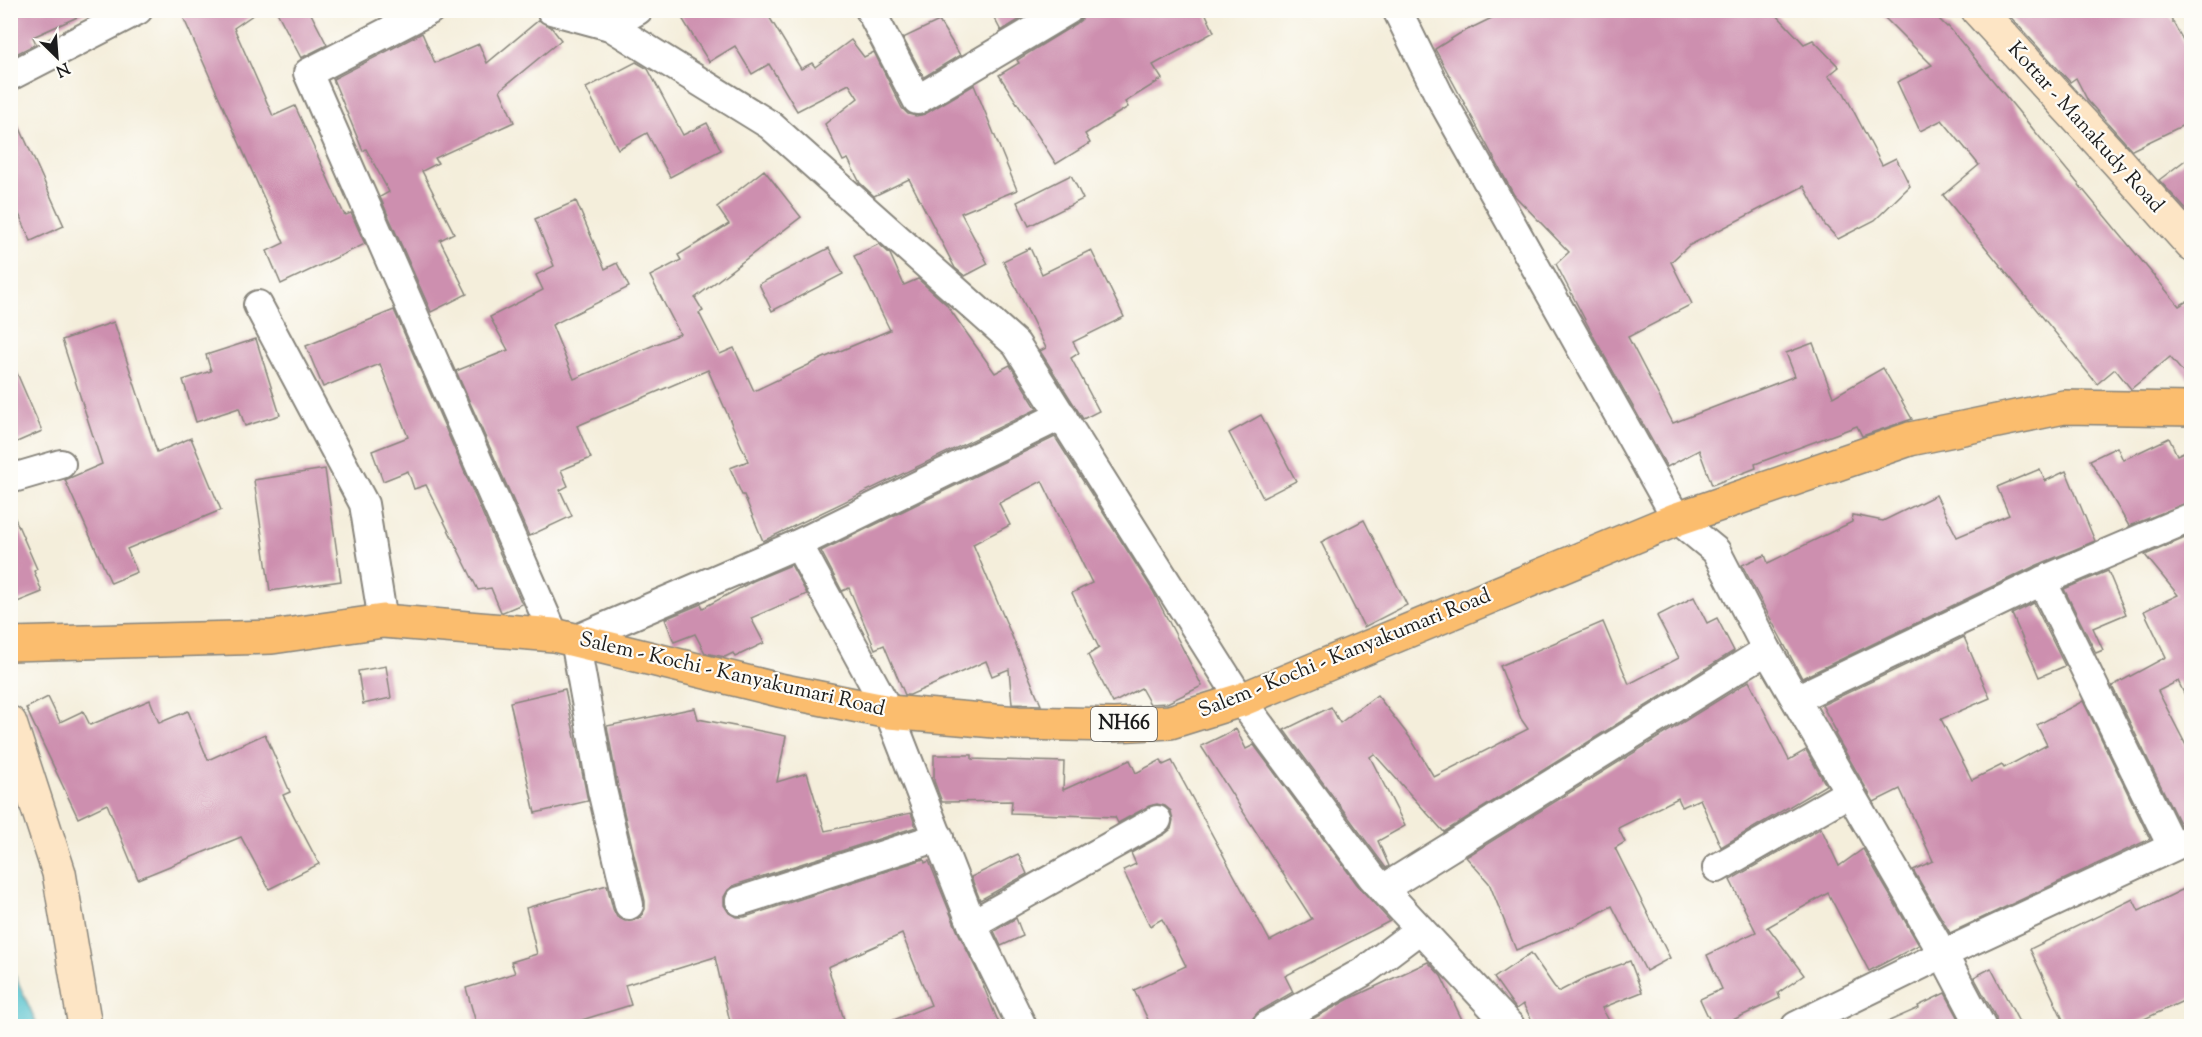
<svg xmlns="http://www.w3.org/2000/svg" width="2202" height="1037" font-family="'Sorts Mill Goudy',serif">
	<style>
		.water { fill: #55c2ce; stroke: #386f75; stroke-width: 1.5 }
		.building { fill: #cd8faf }
		.lines { fill: none; stroke-linecap: round; stroke-linejoin: round }
		.street-casing { stroke: #88857c; stroke-width: 32 }
		.secondary-casing { stroke: #88857c; stroke-width: 36 }
		.highway-casing { stroke: #88857c; stroke-width: 36 }
		.street { stroke: #fff; stroke-width: 28 }
		.secondary { stroke: #fde5c5; stroke-width: 33 }
		.highway { stroke: #fbbd6e; stroke-width: 33 }
		.labels { text-anchor: middle; dominant-baseline: central; stroke-width: 4.5; stroke-linejoin: round; paint-order: stroke }
		.shield { fill: #fdfcf7; stroke: #605f5e; stroke-width: 1.5 }
		.shield-label { font-size: 20px; font-weight: bold; fill: #1c1c1c }
		.street-label { font-size: 21px; fill: #1c1c1c; stroke: #fdfcf7 }
	</style>
	<rect width="100%" height="100%" fill="#fdfcf7"/>
	<filter id="ink" filterUnits="userSpaceOnUse"><feTurbulence type="fractalNoise" baseFrequency=".0167" numOctaves="2"/><feDisplacementMap in="SourceGraphic" scale="12" xChannelSelector="R" yChannelSelector="G"/><feConvolveMatrix kernelMatrix="1 2 1 2 8 2 1 2 1" color-interpolation-filters="sRGB"/></filter>
	<filter id="wash" filterUnits="userSpaceOnUse"><feTurbulence type="fractalNoise" baseFrequency=".008" numOctaves="4" result="noise"/><feDisplacementMap in="SourceGraphic" scale="24" xChannelSelector="R" yChannelSelector="G"/><feGaussianBlur stdDeviation="1.35" result="paint"/><feColorMatrix in="noise" values="0 0 0 0 0 0 0 0 0 0 0 0 0 0 0 0 0 1.4 0 .05"/><feComposite in="paint" operator="in"/></filter>
	<g filter="url(#wash)">
		<rect width="100%" height="100%" fill="#f4eedb"/>
		<polygon class="water" points="11,967 38,1026 11,1026"/>
		<g id="blocks">
			<g class="building">
				<polygon points="10,10 93,10 33,37 36,44 10,57"/>
				<polygon points="180,10 260,10 234,28 273,116 295,106 344,214 346,215 351,213 365,244 281,284 267,251 284,243"/>
				<polygon points="276,10 309,10 327,45 301,58"/>
				<polygon points="677,10 765,10 801,69 812,63 815,67 851,40 864,57 874,52 902,108 908,114 916,116 925,114 974,85 1017,190 961,213 988,264 965,276 955,268 909,179 874,196 860,183 848,159 843,161 825,124 858,98 849,84 797,111 769,64 752,74 735,46 709,62"/>
				<polygon points="990,10 1035,10 1001,31"/>
				<polygon points="1084,10 1204,10 1214,32 1153,65 1162,79 1125,102 1128,107 1085,134 1090,143 1056,164 999,75 1019,63 1017,60 1076,24 1082,19"/>
				<polygon points="1508,10 1772,10 1804,44 1813,40 1839,67 1828,76 1844,93 1882,165 1896,158 1910,186 1875,220 1838,239 1825,225 1804,186 1688,246 1671,262 1692,304 1628,337 1673,423 1795,376 1786,353 1813,343 1833,397 1883,368 1912,419 1862,436 1857,426 1755,464 1756,468 1712,485 1699,450 1667,467 1595,339 1556,264 1569,252 1514,195 1435,49 1459,34"/>
				<polygon points="1877,10 1930,10 1947,27 1948,26 2179,306 2192,298 2192,383 2170,357 2131,389 2115,369 2097,384 1943,195 1979,165 1942,120 1920,131 1897,82 1932,65"/>
				<polygon points="2004,10 2166,10 2192,56 2192,121 2132,150 2088,101 2076,78 2070,82"/>
				<polygon points="539,20 551,27 561,40 500,90 514,122 435,158 438,163 422,171 454,233 440,240 467,294 431,312 380,197 389,192 366,149 363,151 333,79 422,33 435,63 479,44 487,63"/>
				<polygon points="939,21 960,55 924,77 903,38"/>
				<polygon points="636,62 648,69 683,135 707,123 721,150 670,177 647,133 618,149 586,88"/>
				<polygon points="10,106 64,226 31,241 10,194"/>
				<polygon points="2192,155 2192,216 2159,180"/>
				<polygon points="764,170 801,217 695,298 703,311 699,313 720,354 734,348 754,391 821,359 890,330 854,256 879,244 890,254 904,285 918,279 946,304 995,373 1010,365 1037,409 763,541 744,495 742,495 730,468 748,461 708,370 577,426 591,458 561,470 568,486 560,490 572,516 529,536 456,371 508,350 490,317 543,290 536,275 554,266 535,219 576,201 605,269 617,263 629,287 552,325 574,379 680,334 650,276 681,260 678,255 729,224 717,207"/>
				<polygon points="1071,175 1083,199 1029,226 1017,202"/>
				<polygon points="829,248 843,274 772,311 759,284"/>
				<polygon points="1030,248 1042,274 1091,250 1124,317 1073,342 1079,353 1071,358 1099,411 1083,419 1040,351 1046,348 1003,261"/>
				<polygon points="394,310 522,604 503,612 501,612 491,588 478,590 426,485 414,489 408,471 383,481 372,451 408,437 380,364 323,387 306,346"/>
				<polygon points="114,322 157,452 191,438 221,510 127,549 137,572 111,583 65,480 102,464 62,340"/>
				<polygon points="256,339 280,415 245,426 239,408 196,422 183,380 211,371 206,355"/>
				<polygon points="10,357 42,431 10,445"/>
				<polygon points="1261,415 1296,481 1263,498 1229,433"/>
				<polygon points="1055,437 1153,591 1202,686 1167,703 1150,704 1141,688 1113,703 1088,655 1099,648 1072,593 1092,583 1042,481 999,503 1010,525 973,544 1041,705 1012,704 1009,669 992,676 986,661 910,695 905,695 884,645 875,649 849,588 842,591 821,551"/>
				<polygon points="2169,438 2177,455 2192,448 2192,501 2129,526 2090,460 2117,447 2123,460"/>
				<polygon points="325,469 341,581 270,591 254,480"/>
				<polygon points="2040,469 2045,481 2066,471 2095,541 2035,566 1802,678 1742,565 1765,555 1768,563 1852,522 1853,515 1883,521 1936,495 1957,537 2009,515 1997,487"/>
				<polygon points="10,507 37,569 34,571 42,592 10,605"/>
				<polygon points="1364,520 1407,605 1364,627 1321,542"/>
				<polygon points="2192,535 2192,710 2178,681 2158,691 2192,757 2192,822 2180,825 2112,686 2166,657 2144,611 2178,595 2145,555"/>
				<polygon points="791,565 807,594 751,618 764,643 735,657 733,653 725,657 705,653 695,634 674,642 665,619 701,604 703,608 753,581"/>
				<polygon points="2108,571 2126,614 2093,628 2103,650 2096,653 2064,589"/>
				<polygon points="1694,597 1707,623 1717,618 1734,651 1444,832 1374,754 1370,757 1405,826 1378,841 1389,866 1386,868 1284,730 1331,707 1340,723 1377,695 1411,739 1434,777 1528,729 1521,719 1500,666 1603,622 1629,684 1679,658 1657,616"/>
				<polygon points="2034,603 2065,666 2039,677 2012,614"/>
				<polygon points="1964,637 1990,698 1941,719 1972,780 2002,765 2004,768 2047,745 2037,725 2083,701 2150,839 1950,933 1913,870 1933,861 1900,789 1874,802 1835,734 1837,733 1822,705"/>
				<polygon points="386,666 391,698 363,704 358,671"/>
				<polygon points="1749,681 1789,760 1806,750 1826,785 1721,847 1700,799 1682,807 1678,798 1618,828 1625,842 1615,848 1670,958 1646,971 1612,906 1576,925 1516,950 1489,883 1466,857"/>
				<polygon points="565,689 588,801 535,813 510,702"/>
				<polygon points="48,697 60,722 83,711 90,725 150,700 159,723 188,711 208,760 265,734 290,792 283,795 319,864 269,889 241,837 138,879 107,804 78,818 26,708"/>
				<polygon points="695,708 698,719 786,736 777,782 807,773 825,831 911,813 916,827 735,885 728,890 724,897 724,905 729,913 736,917 745,917 924,859 925,863 929,861 957,930 978,973 1000,1026 879,1026 931,1005 902,934 828,967 846,1026 731,1026 715,957 625,985 631,1005 562,1026 477,1026 466,988 515,973 511,962 537,954 526,908 607,885 613,909 617,917 625,921 632,921 641,917 645,909 645,901 618,787 607,726"/>
				<polygon points="1236,729 1246,749 1254,745 1359,887 1390,921 1285,976 1293,992 1258,1012 1253,1018 1251,1026 1151,1026 1134,990 1186,966 1162,919 1150,926 1123,870 1136,864 1131,853 1165,834 1171,829 1173,820 1171,811 1165,806 1157,804 1149,806 1118,823 1115,817 1011,813 1012,801 942,802 934,781 934,755 972,755 972,759 1064,762 1063,790 1130,760 1136,773 1161,760 1163,765 1172,761 1270,941 1312,919 1201,746"/>
				<polygon points="1821,828 1839,866 1863,849 1919,945 1869,971 1828,893 1766,928 1768,927 1804,975 1778,993 1780,998 1722,1025 1712,1025 1700,999 1722,989 1707,955 1756,932 1730,880"/>
				<polygon points="1018,854 1027,874 980,900 971,877"/>
				<polygon points="2192,885 2192,997 2129,1026 2066,1026 2030,949 2133,899 2139,911"/>
				<polygon points="1016,918 1023,936 1001,946 994,931"/>
				<polygon points="1531,953 1558,992 1587,977 1630,961 1642,992 1602,1008 1612,1026 1535,1026 1523,1004 1516,1009 1494,978"/>
				<polygon points="1428,962 1441,976 1465,1026 1300,1026 1349,999"/>
				<polygon points="1991,968 2021,1026 1997,1026 1996,1018 1974,977"/>
				<polygon points="1945,993 1963,1026 1878,1026 1919,1008 1918,1006"/>
			</g>
		</g>
	</g>
	<g filter="url(#ink)">
		<use href="#blocks" fill-opacity="0" stroke="#88857c" stroke-width="1.5"/>
		<g class="lines">
			<g class="street-casing">
				<g id="street">
					<polyline points="430,10 308,73 554,635"/>
					<polyline points="551,10 610,26 770,125 1016,344 1241,700 1372,877 1510,1026"/>
					<polyline points="870,10 917,100 1068,10"/>
					<polyline points="1397,10 1438,93 1677,519 1716,551 1767,650 1943,954 1981,1026"/>
					<polyline points="610,26 638,10"/>
					<polyline points="10,76 138,10"/>
					<polyline points="258,305 364,504 383,621"/>
					<polyline points="10,479 61,464"/>
					<polyline points="798,544 889,712 972,924 1022,1026"/>
					<polyline points="2042,581 2172,846"/>
					<polyline points="1796,699 2042,581 2192,517"/>
					<polyline points="1717,868 1850,792"/>
					<polyline points="1383,889 1767,650"/>
					<polyline points="740,901 939,837"/>
					<polyline points="629,905 602,790 575,640 798,544 1062,415"/>
					<polyline points="972,924 1157,820"/>
					<polyline points="1267,1026 1363,972 1420,929"/>
					<polyline points="1796,1026 1943,954 2192,838"/>
				</g>
			</g>
			<g class="secondary-casing">
				<g id="secondary">
					<polyline points="1978,10 2116,160 2192,245"/>
					<polyline points="10,723 59,873 85,1026"/>
				</g>
			</g>
			<g class="highway-casing">
				<polyline id="highway" points="10,644 272,637 383,621 554,635 779,690 889,712 1018,723 1114,725 1170,722 1241,700 1677,519 1910,439 2064,407 2192,409"/>
			</g>
			<use href="#street" class="street"/>
			<use href="#secondary" class="secondary"/>
			<use href="#highway" class="highway"/>
		</g>
	</g>
	<g class="labels">
		<rect class="shield" x="1091" y="707" width="66" height="34" rx="4.5"/>
		<g class="shield-label">
			<text x="1124" y="724">NH66</text>
		</g>
		<g class="street-label">
			<text transform="translate(2085 128) rotate(48)">Kottar - Manakudy Road</text>
			<text transform="translate(1345 654) rotate(-22)">Salem - Kochi - Kanyakumari Road</text>
			<text transform="translate(732 675) rotate(13)">Salem - Kochi - Kanyakumari Road</text>
		</g>
	</g>
	<rect width="2202" height="1037" fill="none" stroke="#fdfcf7" stroke-width="36"/>
	<g transform="translate(57 57) rotate(155)" stroke="#fdfcf7" stroke-width="4.5" paint-order="stroke">
	<path d="M0-4.5L10 22L0 15L-10 22Z" fill="#1c1c1c"/>
	<text y="-9" font-size="16" font-weight="bold" text-anchor="middle" fill="#1c1c1c">N</text>
	</g>
</svg>
